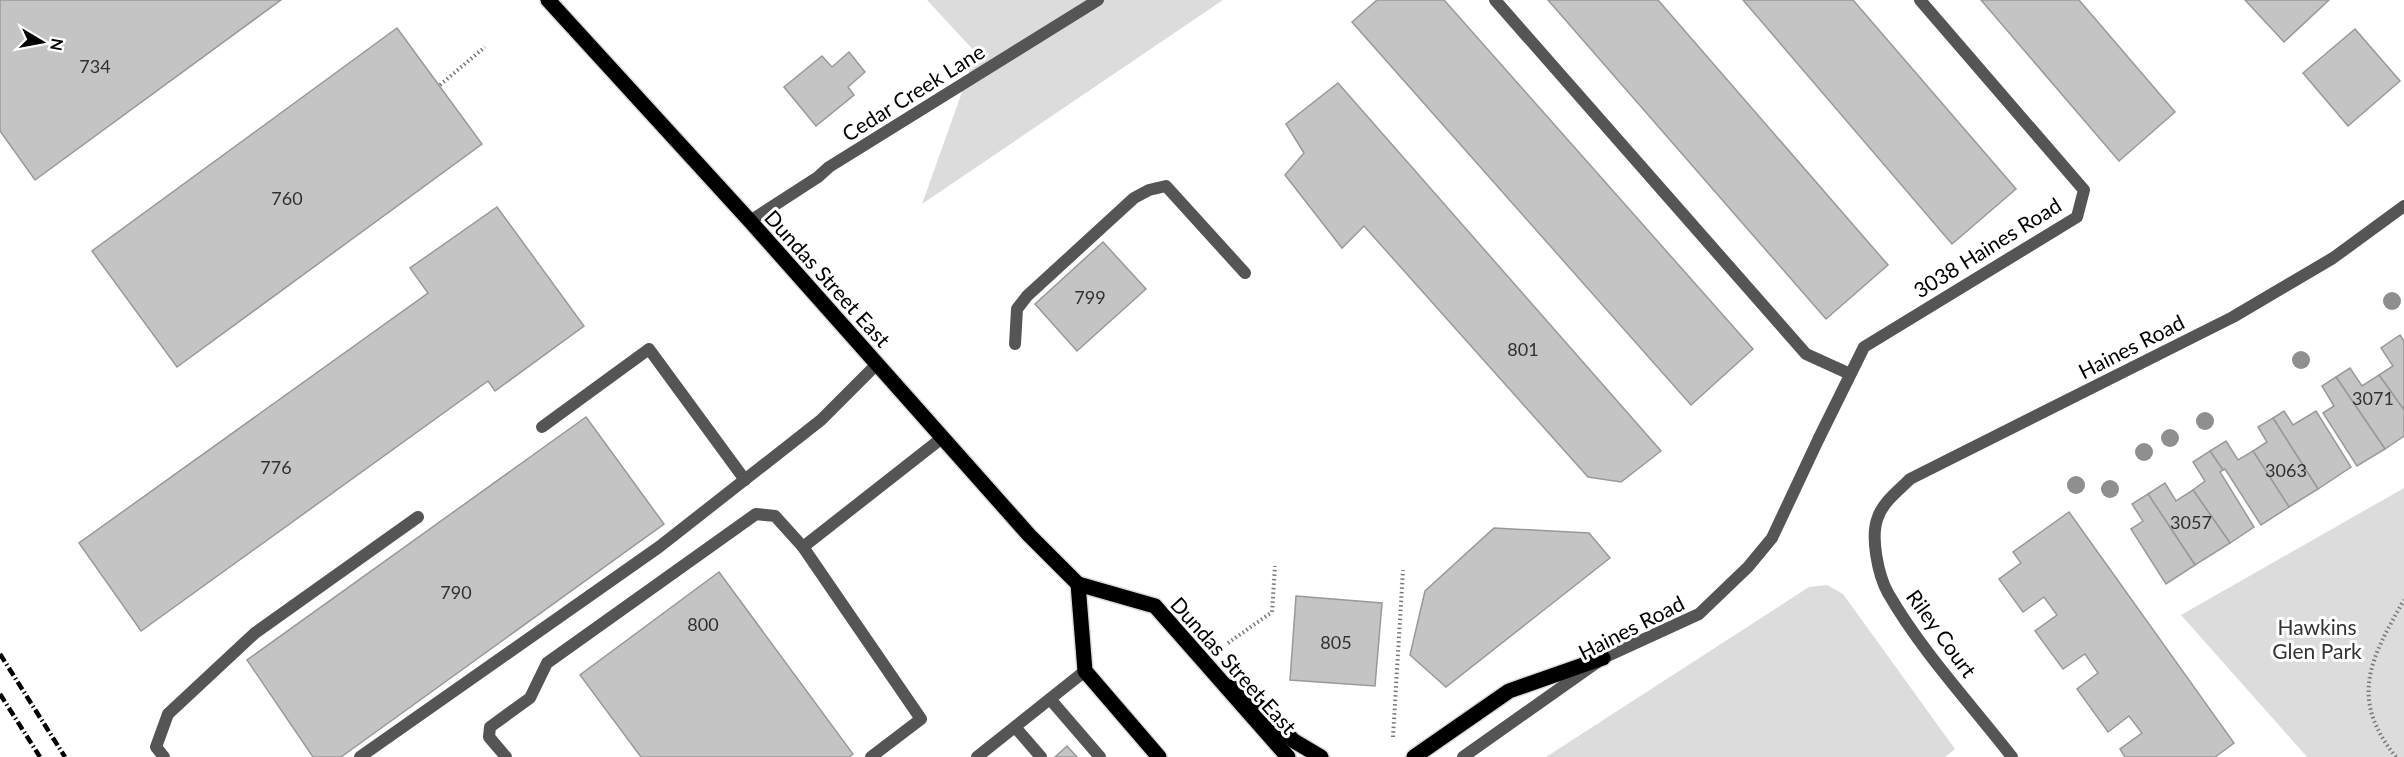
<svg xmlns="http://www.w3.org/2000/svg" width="2404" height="757" font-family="Lato,sans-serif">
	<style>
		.green { fill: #dcdcdc }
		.building { fill: #c4c4c4; stroke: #999; stroke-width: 1.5 }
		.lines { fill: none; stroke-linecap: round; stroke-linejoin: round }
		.primary-casing { stroke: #dbdbdb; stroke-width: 18 }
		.path { stroke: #777; stroke-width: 4; stroke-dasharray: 1.5 3; stroke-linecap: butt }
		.service { stroke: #555; stroke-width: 12 }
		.minor { stroke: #555; stroke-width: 12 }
		.primary { stroke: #000; stroke-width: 15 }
		.rail { stroke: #000; stroke-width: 4.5; stroke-dasharray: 9 3 1.5 3; stroke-linecap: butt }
		.tree { fill: #8f8f8f }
		.labels { text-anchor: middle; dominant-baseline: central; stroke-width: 6; stroke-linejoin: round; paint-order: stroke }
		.number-label { font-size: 18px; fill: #313131 }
		.street-label { font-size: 21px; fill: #000; stroke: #fff }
		.park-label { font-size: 21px; fill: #333; stroke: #fff }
	</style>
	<rect width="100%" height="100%" fill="#fff"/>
	<g class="green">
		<polygon points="927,0 1223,0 922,204 976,53"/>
		<polygon points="2404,488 2404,757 2307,757 2181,615"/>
		<polygon points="1827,585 1843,594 1955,749 1945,757 1546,757 1809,587"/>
	</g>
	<g class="building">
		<polygon points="0,0 281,0 35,180 0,131"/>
		<polygon points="1377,0 1444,0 1753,349 1691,405 1352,22"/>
		<polygon points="1548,0 1658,0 1888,265 1826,319"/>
		<polygon points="1743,0 1853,0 2016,189 1952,244"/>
		<polygon points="1981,0 2079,0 2175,112 2119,161"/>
		<polygon points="2245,0 2329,0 2284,42"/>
		<polygon points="397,28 482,144 177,367 92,251"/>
		<polygon points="2355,29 2400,81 2348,126 2303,73"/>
		<polygon points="849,52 865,72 848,87 854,95 816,126 784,87 822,56 832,67"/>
		<polygon points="1338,83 1661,451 1621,482 1588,477 1364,226 1342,248 1285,175 1304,153 1286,124"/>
		<polygon points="497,207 584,326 495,391 488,381 141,631 79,543 428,293 410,268"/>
		<polygon points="1103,242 1146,289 1077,351 1035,304"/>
		<polygon points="2400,335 2404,341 2404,410 2379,375 2393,366 2381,348"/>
		<polygon points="2350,368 2362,386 2379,375 2404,410 2404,436 2385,449 2336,377"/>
		<polygon points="2336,377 2385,449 2357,466 2323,413 2334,406 2322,386"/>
		<polygon points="2284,411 2293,425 2316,411 2351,467 2318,489 2273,418"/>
		<polygon points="586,417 664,524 341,757 313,757 247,660"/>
		<polygon points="2273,418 2318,489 2289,507 2253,451 2267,442 2258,427"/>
		<polygon points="2226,441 2238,460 2253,451 2289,507 2261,525 2225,469 2223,470 2210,451"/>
		<polygon points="2210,451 2223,470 2220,472 2254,527 2230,543 2193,490 2205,481 2193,462"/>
		<polygon points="2165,483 2176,501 2193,490 2230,543 2195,565 2148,494"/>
		<polygon points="2148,494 2195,565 2166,584 2131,529 2143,521 2132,504"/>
		<polygon points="2069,512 2234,743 2215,757 2125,757 2120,749 2142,733 2129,716 2108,732 2077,689 2098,673 2085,654 2063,669 2035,631 2057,615 2044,597 2023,612 1999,579 2021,563 2013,552"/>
		<polygon points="1494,528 1589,533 1610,558 1446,687 1410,655 1425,591"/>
		<polygon points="719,572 853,754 849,757 641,757 580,675"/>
		<polygon points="1296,596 1382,603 1375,686 1290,680"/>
		<polygon points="1067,746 1077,757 1055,757"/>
	</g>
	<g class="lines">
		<g class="primary-casing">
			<g id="primary">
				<polyline points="548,0 750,221 1029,535 1078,584 1155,606 1288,757"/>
				<polyline points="1078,584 1085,671 1159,757"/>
				<polyline points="1230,687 1244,691 1294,741 1321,757"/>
				<polyline points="1414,757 1509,691 1603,658"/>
			</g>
		</g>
		<g class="path">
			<polyline points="440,85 485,47"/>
			<polyline points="1228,643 1272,612 1275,566"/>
			<polyline points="1393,737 1403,570"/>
			<path d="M2396 757C2348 698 2371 658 2404 600"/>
		</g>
		<g class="service">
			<polyline points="1495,0 1806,354 1850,374"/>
			<polyline points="750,221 818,177 829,167 1098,0"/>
			<polyline points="1015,344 1017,309 1027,296 1134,198 1149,190 1166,186 1245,273"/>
			<polyline points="542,427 649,349 745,480"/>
			<polyline points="1819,438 1864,347 2077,217 2084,190 1920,0"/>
			<polyline points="1050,699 1100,757"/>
			<polyline points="1015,727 1041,757"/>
			<polyline points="164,757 156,747 168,714 255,633 418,517"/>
			<polyline points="360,757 659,547 821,420 877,364"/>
			<polyline points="506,757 489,737 490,727 530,698 547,663 756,514 775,516 803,547"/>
			<polyline points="871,757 921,719 803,547 942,438"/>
			<polyline points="977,757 1085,671"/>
		</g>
		<g class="minor">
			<polyline points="1463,757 1603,658 1699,614 1748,567 1772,538 1819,438"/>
			<path d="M2012 757C1970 703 1922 652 1888 593 1878 575 1870 536 1878 517 1883 502 1899 490 1910 479L2233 317 2333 258 2404 206"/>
		</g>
		<use href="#primary" class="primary"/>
		<g class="rail">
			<polyline points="0,654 65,757"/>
			<polyline points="0,694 40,757"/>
		</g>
	</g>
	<g class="tree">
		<circle cx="2392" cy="301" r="9"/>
		<circle cx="2301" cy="360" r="9"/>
		<circle cx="2205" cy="421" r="9"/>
		<circle cx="2170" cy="438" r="9"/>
		<circle cx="2144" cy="452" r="9"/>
		<circle cx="2076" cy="485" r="9"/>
		<circle cx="2110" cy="489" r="9"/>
	</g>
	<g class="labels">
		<g class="number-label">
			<text x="95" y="66">734</text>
			<text x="287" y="198">760</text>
			<text x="1090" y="297">799</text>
			<text x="1523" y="349">801</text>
			<text x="2373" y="398">3071</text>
			<text x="276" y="467">776</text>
			<text x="2286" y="470">3063</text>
			<text x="2191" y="522">3057</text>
			<text x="456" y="592">790</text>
			<text x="703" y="624">800</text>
			<text x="1336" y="642">805</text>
		</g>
		<g class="street-label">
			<text transform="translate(913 92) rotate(-32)">Cedar Creek Lane</text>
			<text transform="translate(1987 247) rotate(-32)">3038 Haines Road</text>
			<text transform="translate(828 278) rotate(48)">Dundas Street East</text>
			<text transform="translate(2131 346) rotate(-27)">Haines Road</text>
			<text transform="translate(1631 627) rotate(-27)">Haines Road</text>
			<text transform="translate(1942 633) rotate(54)">Riley Court</text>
			<text transform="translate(1234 665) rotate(48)">Dundas Street East</text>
		</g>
		<g class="park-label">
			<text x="2317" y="626">Hawkins<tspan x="2317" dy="24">Glen Park</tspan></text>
		</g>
	</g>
	<g transform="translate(42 42) rotate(100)" stroke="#ffffff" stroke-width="4.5" paint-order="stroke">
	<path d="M0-4.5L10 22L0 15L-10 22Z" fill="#000000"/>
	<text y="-9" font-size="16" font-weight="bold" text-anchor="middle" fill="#000000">N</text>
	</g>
</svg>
